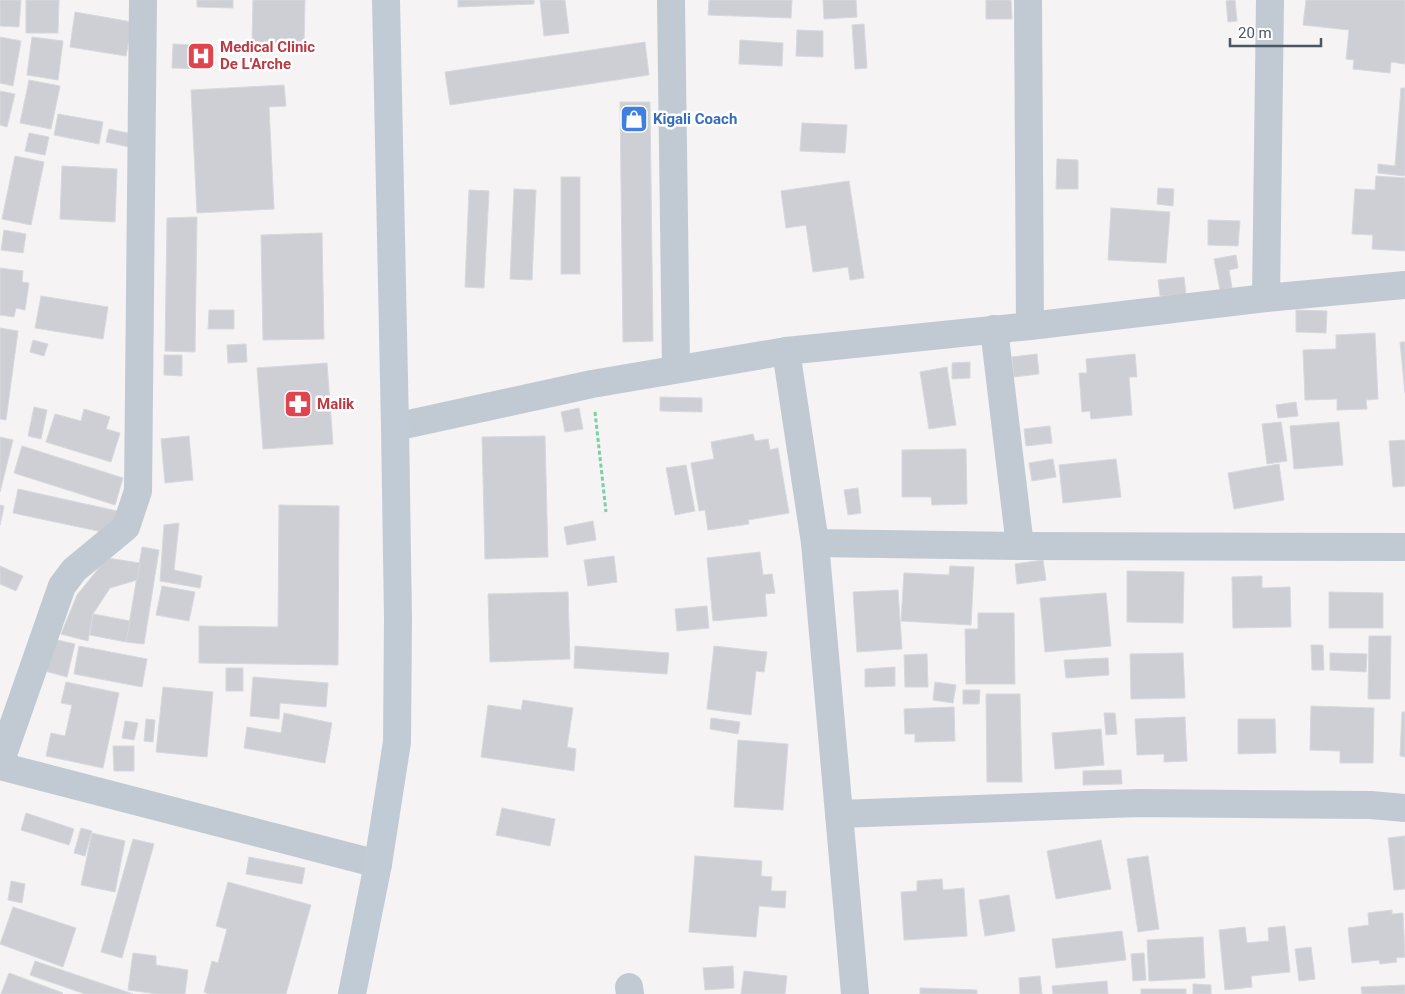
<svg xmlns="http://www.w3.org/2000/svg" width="1405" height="994" font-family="Roboto,sans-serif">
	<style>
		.building { fill: #cdcfd5; stroke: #d7d9de }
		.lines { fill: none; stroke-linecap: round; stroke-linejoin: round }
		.path { stroke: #7ad0a6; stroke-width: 3; stroke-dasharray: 4 2.5; stroke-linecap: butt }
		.street { stroke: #c1cad2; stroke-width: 28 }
		.secondary { stroke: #c1cbd6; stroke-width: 28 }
		.labels { text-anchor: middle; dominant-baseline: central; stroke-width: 5; stroke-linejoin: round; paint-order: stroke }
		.health-label { font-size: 15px; font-weight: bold; fill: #be3a42; stroke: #fff; text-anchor: start }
		.shop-label { font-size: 15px; font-weight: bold; fill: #366cbe; stroke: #fff; text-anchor: start }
	</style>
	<rect width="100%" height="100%" fill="#f5f3f3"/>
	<g class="building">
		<polygon points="0,0 21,0 19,27 0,26"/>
		<polygon points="26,0 59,0 58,33 26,33"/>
		<polygon points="197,0 233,0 233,8 197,7"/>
		<polygon points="253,0 305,0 304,43 252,42"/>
		<polygon points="458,0 534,0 534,4 458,7"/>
		<polygon points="540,0 565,0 569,33 544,36"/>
		<polygon points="709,0 792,0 791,18 708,15"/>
		<polygon points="823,0 856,0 857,17 824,19"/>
		<polygon points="986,0 1011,0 1012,19 986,19"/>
		<polygon points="1235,0 1237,21 1228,22 1226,1"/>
		<polygon points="1306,0 1405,0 1405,64 1391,62 1390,73 1353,69 1354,60 1346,59 1349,30 1303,25"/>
		<polygon points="75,12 132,22 126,56 70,47"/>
		<polygon points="864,24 867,68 855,69 852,25"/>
		<polygon points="797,30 823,31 823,57 796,56"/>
		<polygon points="0,37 21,41 13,86 0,83"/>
		<polygon points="32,37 63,41 58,80 27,75"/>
		<polygon points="740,40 783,43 782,66 739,64"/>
		<polygon points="645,42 649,75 450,105 445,72"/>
		<polygon points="173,44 211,46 210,69 172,68"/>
		<polygon points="29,80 60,86 51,129 20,123"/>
		<polygon points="284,85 286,106 269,107 274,209 197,213 191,90"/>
		<polygon points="1401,88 1405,88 1405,176 1378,173 1378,164 1395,166"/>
		<polygon points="0,91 15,94 7,127 0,125"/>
		<polygon points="620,102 650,102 653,341 623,342"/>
		<polygon points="58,114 103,122 99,144 54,135"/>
		<polygon points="802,123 847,125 845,153 800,151"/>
		<polygon points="109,129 132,134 129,147 106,142"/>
		<polygon points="29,133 49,137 45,155 25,151"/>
		<polygon points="15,156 44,162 31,225 2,219"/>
		<polygon points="1057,159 1078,160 1078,189 1056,189"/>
		<polygon points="62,166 117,169 115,222 60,219"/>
		<polygon points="1376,176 1405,178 1405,251 1372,249 1373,235 1352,234 1355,189 1375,190"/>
		<rect x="561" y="177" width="19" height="97"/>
		<polygon points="849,181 864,278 850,280 848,267 813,272 806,225 786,228 781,191"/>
		<polygon points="1158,188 1174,189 1173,206 1157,204"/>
		<polygon points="514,189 536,190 532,280 510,279"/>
		<polygon points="469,190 489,191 484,288 465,287"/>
		<polygon points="1111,208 1170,212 1166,263 1108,260"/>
		<polygon points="197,217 195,352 165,351 167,218"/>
		<polygon points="1208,220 1240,221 1238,246 1208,245"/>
		<polygon points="4,230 26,234 23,253 1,250"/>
		<polygon points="322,233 324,339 263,340 261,235"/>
		<polygon points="1236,255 1238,268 1229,270 1232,288 1220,290 1214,259"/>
		<polygon points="0,268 23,271 22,282 29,283 25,310 16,308 14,317 0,315"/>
		<polygon points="1184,277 1186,294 1160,296 1158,280"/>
		<polygon points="41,296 108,307 103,339 35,328"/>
		<polygon points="209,310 234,310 234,329 208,329"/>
		<polygon points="1296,310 1327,311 1326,333 1296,332"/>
		<polygon points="0,328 18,331 6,420 0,419"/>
		<polygon points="1375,333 1378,399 1366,400 1367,409 1337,410 1337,399 1305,400 1303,350 1336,349 1336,335"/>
		<polygon points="33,340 48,344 44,356 30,352"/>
		<polygon points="1400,342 1405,342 1405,393"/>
		<polygon points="246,344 247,362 228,363 227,345"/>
		<polygon points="1037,354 1039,374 1014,377 1012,357"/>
		<polygon points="1135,354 1137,377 1129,377 1132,415 1091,419 1090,411 1082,412 1079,373 1087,373 1086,359"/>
		<polygon points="164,355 182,355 182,376 164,375"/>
		<polygon points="970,362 970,378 952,379 952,363"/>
		<polygon points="327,363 333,444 263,449 257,368"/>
		<polygon points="947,367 956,425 929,429 920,372"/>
		<polygon points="660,397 702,398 702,412 660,411"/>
		<polygon points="1296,402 1298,416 1278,418 1276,405"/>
		<polygon points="34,407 47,410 41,439 28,436"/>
		<polygon points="579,408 583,429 565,432 561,412"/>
		<polygon points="84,409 110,417 106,429 120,433 111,462 46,442 55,414 81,421"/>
		<polygon points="1281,422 1287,461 1267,464 1262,424"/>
		<polygon points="1339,422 1343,465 1294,469 1290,426"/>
		<polygon points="1050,426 1052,443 1026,446 1024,429"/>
		<polygon points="753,434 755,441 768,439 770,450 778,448 789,513 748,520 749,524 708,530 705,510 699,511 691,463 714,459 711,442"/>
		<polygon points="189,436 193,480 165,483 161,439"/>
		<polygon points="545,436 548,557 485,559 482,437"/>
		<polygon points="0,437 13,440 0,492"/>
		<polygon points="1405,440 1405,486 1393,487 1389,441"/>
		<polygon points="22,446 123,478 115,505 14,473"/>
		<polygon points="966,449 967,504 932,505 931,497 902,497 902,450"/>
		<polygon points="1053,459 1056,477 1032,481 1029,463"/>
		<polygon points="1116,459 1121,497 1063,503 1059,465"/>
		<polygon points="1279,464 1284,500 1234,509 1228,473"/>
		<polygon points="686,465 695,511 675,515 666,468"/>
		<polygon points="858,488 861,513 848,515 844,490"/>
		<polygon points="18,489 117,511 112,534 13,513"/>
		<polygon points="0,505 4,506 0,525"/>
		<polygon points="279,505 339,506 338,665 199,663 199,626 278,627"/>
		<polygon points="593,521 596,540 567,545 564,527"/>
		<polygon points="179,523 174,570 202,576 200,588 160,581 164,525"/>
		<polygon points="142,547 159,550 144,644 126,642"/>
		<polygon points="760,552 763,575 772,574 775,593 765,594 767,616 713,621 707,558"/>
		<polygon points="614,556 617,582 588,586 584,560"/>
		<polygon points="107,558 140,563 137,580 110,588 93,614 88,641 61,634 77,595"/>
		<polygon points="1043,560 1046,580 1017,584 1015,564"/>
		<polygon points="0,566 23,576 16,591 0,584"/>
		<polygon points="950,566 974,567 971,625 901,621 904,573 949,575"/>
		<polygon points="1127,571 1184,572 1183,623 1127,622"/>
		<polygon points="1262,576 1262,588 1290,587 1291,627 1233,628 1232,577"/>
		<polygon points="162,586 195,592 189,621 156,615"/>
		<polygon points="898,590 902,649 857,652 853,592"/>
		<polygon points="568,592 570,659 490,662 488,594"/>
		<polygon points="1329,592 1383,593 1383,628 1329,628"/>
		<polygon points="1106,593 1111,646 1045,652 1040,598"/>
		<polygon points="707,606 709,628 677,631 675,609"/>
		<polygon points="978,613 1014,613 1015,684 966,684 965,629 978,629"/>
		<polygon points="93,614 130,621 126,642 90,635"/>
		<polygon points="1369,636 1391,636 1390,699 1368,699"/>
		<polygon points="48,638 75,644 67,677 41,670"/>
		<polygon points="1311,645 1323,645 1324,670 1312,670"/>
		<polygon points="79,646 147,659 142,687 74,674"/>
		<polygon points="575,646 669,653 667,674 574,668"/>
		<polygon points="714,646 767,652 764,672 756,671 751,715 707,709"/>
		<polygon points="1183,653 1185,698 1131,699 1130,654"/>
		<polygon points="1330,653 1367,654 1366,672 1330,670"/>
		<polygon points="927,654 928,687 905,687 904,655"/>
		<polygon points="1108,658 1109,675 1066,678 1064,660"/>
		<polygon points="895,667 895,686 865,687 865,669"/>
		<rect x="226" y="668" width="17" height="23"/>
		<polygon points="253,677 328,683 326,707 280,703 279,719 250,716"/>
		<polygon points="66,682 119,693 103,768 46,756 51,733 65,736 72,705 61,703"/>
		<polygon points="935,682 956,685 953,703 933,700"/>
		<polygon points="163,687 213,692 207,757 156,752"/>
		<polygon points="963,690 980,690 979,704 963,704"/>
		<polygon points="986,694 1020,694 1022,782 987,782"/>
		<polygon points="523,700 573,708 567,747 576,749 574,771 481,757 488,705 521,710"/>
		<polygon points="1311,706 1374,708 1373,763 1340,763 1340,751 1310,750"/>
		<polygon points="954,707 955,741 915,742 915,734 905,734 904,709"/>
		<polygon points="1402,712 1405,712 1405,757 1400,756"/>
		<polygon points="284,713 332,723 325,763 244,748 247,727 281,733"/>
		<polygon points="1104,713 1115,713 1117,734 1106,735"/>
		<polygon points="1185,717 1187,761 1164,762 1164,754 1137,755 1135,719"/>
		<polygon points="711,718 740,722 738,734 710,729"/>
		<polygon points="146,719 155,720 153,742 144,741"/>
		<polygon points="1238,719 1275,719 1276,753 1238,754"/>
		<polygon points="125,721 138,723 134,740 122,738"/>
		<polygon points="1101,729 1104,765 1055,769 1052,733"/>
		<polygon points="738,740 788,744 783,810 734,807"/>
		<polygon points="113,746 134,746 134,771 114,771"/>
		<polygon points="1121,770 1122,784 1083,785 1083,771"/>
		<polygon points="502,808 555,819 550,846 496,835"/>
		<polygon points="26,813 74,829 69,845 21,830"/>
		<polygon points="81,828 92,831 85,856 74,853"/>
		<polygon points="92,833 125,841 115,892 81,885"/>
		<polygon points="1405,836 1405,889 1394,890 1388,838"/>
		<polygon points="133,839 154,844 122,958 101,952"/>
		<polygon points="1101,840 1111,889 1056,899 1047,851"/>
		<polygon points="695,856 762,861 761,876 772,877 771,891 786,891 785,908 759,906 756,937 689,932"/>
		<polygon points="1148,856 1159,929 1138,932 1127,859"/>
		<polygon points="249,857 305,868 302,884 246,874"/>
		<polygon points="942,879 943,890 964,888 967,936 904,940 901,892 917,891 917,881"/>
		<polygon points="11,881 25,884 22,903 8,900"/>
		<polygon points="228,882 311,905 286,994 209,994 204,992 212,961 218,963 227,929 216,926"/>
		<polygon points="1009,895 1015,931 985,936 979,900"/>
		<polygon points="13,907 76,928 63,967 0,944"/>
		<polygon points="1392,910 1392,914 1403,913 1405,957 1396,958 1397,962 1380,964 1379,960 1352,963 1348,928 1369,925 1368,913"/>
		<polygon points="1285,926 1290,972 1251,976 1252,987 1225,990 1219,930 1245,927 1247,943 1269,941 1268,928"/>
		<polygon points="1122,931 1126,960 1056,968 1052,939"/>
		<polygon points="1203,937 1205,978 1149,981 1147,940"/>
		<polygon points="1311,947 1315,979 1299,981 1295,949"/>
		<polygon points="133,953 156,956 156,965 188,970 185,994 157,994 128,990"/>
		<polygon points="1144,953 1146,980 1133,981 1131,954"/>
		<polygon points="35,961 133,994 85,994 30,975"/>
		<polygon points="733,966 734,988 705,990 703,968"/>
		<polygon points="744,971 787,976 785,994 741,994"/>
		<polygon points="9,973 63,993 62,994 1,994"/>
		<polygon points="1040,976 1042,994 1020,994 1019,978"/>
		<polygon points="1107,981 1108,994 1053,994 1052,986"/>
		<polygon points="1193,984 1211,985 1211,994 1193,994"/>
		<polygon points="1405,985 1405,994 1362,994 1361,987"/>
		<polygon points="920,988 977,990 977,994 920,994"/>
		<rect x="1141" y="989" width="45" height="5"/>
	</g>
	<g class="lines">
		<polyline class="path" points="595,412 606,512"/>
		<g class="street">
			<polyline points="671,0 676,369"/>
			<polyline points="1028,0 1030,326"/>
			<polyline points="1266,298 1270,0"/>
			<polyline points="994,329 1020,546"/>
			<polyline points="786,351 815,543 855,994"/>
			<polyline points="395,427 592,384 786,351 1030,326 1266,298 1405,285"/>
			<polyline points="815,543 1020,546 1405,547"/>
			<polyline points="0,763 62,586 74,570 126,527 138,491 143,0"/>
			<polyline points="0,766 378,864"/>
			<polyline points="839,814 1138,803 1371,805 1405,808"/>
			<polyline points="629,987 630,994"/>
		</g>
		<polyline class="secondary" points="352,994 378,864 397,742 398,618 395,427 386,0"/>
	</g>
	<defs>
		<g id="hospital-square" transform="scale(1.4375)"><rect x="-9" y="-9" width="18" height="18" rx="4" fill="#e0444e" stroke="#fff"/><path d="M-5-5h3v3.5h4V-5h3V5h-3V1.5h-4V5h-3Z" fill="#fff"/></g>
		<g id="shop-square" transform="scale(1.4375)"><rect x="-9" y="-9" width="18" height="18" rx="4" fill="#3f7fe0" stroke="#fff"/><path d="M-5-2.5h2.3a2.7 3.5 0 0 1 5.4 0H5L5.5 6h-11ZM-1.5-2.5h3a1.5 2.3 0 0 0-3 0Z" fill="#fff"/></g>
		<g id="pharmacy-square" transform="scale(1.4375)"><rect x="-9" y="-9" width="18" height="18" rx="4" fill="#e0444e" stroke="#fff"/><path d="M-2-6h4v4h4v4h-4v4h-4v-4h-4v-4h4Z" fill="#fff"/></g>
	</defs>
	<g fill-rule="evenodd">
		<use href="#hospital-square" x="201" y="56"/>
		<use href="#shop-square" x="634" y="119"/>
		<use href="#pharmacy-square" x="298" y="404"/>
	</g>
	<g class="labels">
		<g class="health-label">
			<text x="220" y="47">Medical Clinic<tspan x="220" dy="17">De L'Arche</tspan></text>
			<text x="317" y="404">Malik</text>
		</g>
		<g class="shop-label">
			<text x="653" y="119">Kigali Coach</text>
		</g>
	</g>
	<path d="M1230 38v8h91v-8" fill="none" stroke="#4a5661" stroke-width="2.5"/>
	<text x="1238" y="38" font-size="15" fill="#4a5661" stroke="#ffffff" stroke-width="4" paint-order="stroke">20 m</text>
</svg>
